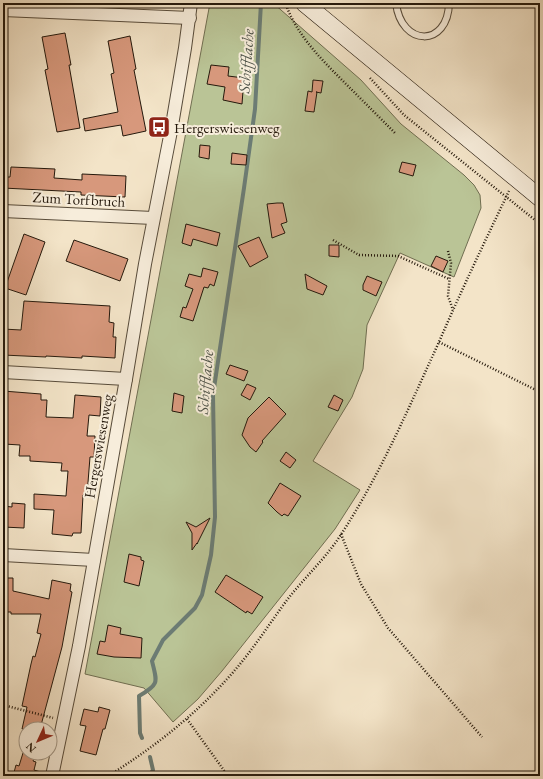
<svg xmlns="http://www.w3.org/2000/svg" width="543" height="779" font-family="'EB Garamond',serif">
	<style>
		.garden { fill: #bac496; stroke: #706e51 }
		.lines { fill: none; stroke-linecap: round; stroke-linejoin: round }
		.stream { stroke: #6c7c74; stroke-width: 4 }
		.building { fill: #d7987c; stroke: #25190c }
		.service-casing { stroke: #584c3b; stroke-width: 8 }
		.minor-casing { stroke: #584c3b; stroke-width: 14 }
		.secondary-casing { stroke: #25190c; stroke-width: 18 }
		.path { stroke: #25190c; stroke-width: 2.5; stroke-dasharray: 1 2; stroke-linecap: butt }
		.service { stroke: #f7eddb; stroke-width: 6 }
		.minor { stroke: #f7eddb; stroke-width: 12 }
		.secondary { stroke: #f7eddb; stroke-width: 17 }
		.labels { text-anchor: middle; dominant-baseline: central; stroke-width: 4; stroke-linejoin: round; paint-order: stroke }
		.poi-label { font-size: 15px; fill: #25190c; stroke: #f7eddb; text-anchor: start }
		.street-label { font-size: 15px; fill: #25190c; stroke: #f7eddb }
		.water-label { font-size: 16px; font-style: italic; fill: #4e5349; stroke: #f7eddb }
	</style>
	<rect width="100%" height="100%" fill="#f3e4c8"/>
	<filter id="stains"><feTurbulence type="fractalNoise" baseFrequency=".005" numOctaves="4"/><feColorMatrix values="0 0 0 0 .2 0 0 0 0 .09 0 0 0 0 .02 0 0 0 .5 -.17"/></filter>
	<radialGradient id="worn" r=".72"><stop offset=".6" stop-color="#630" stop-opacity="0"/><stop offset="1" stop-color="#630" stop-opacity=".3"/></radialGradient>
	<polygon class="garden" points="210,3 273,3 361,80 401,124 464,175 474,185 480,195 481,208 454,277 400,253 367,325 363,369 352,397 313,461 360,490 335,529 222,671 198,699 173,722 144,688 85,674"/>
	<g class="lines">
		<g class="stream">
			<path d="M142 738 140 733 139 696C160 684 157 682 152 661L163 640 195 608 202 595 211 555 215 517 213 395 244 188 255 109 261 3"/>
			<polyline points="149,776 153,770 150,757"/>
		</g>
	</g>
	<g class="building">
		<polygon points="65,33 71,65 69,65 80,128 57,132 45,70 48,69 42,37"/>
		<polygon points="130,36 136,69 134,70 146,131 123,136 121,125 85,131 83,119 118,112 111,74 114,73 108,41"/>
		<polygon points="211,65 229,67 228,76 244,78 242,104 223,100 225,87 207,84"/>
		<polygon points="313,80 323,81 321,93 316,92 317,92 314,112 305,111 308,91 312,92"/>
		<polygon points="200,145 210,146 209,159 199,157"/>
		<polygon points="232,153 247,155 246,165 231,164"/>
		<polygon points="402,162 416,165 413,176 399,172"/>
		<polygon points="11,167 55,169 54,178 82,180 82,174 126,176 125,197 81,195 81,192 3,188 3,177 10,177"/>
		<polygon points="277,203 283,203 287,222 281,224 285,233 272,238 267,204"/>
		<polygon points="186,224 220,233 217,246 193,239 191,246 182,243"/>
		<polygon points="24,234 45,242 26,295 5,288"/>
		<polygon points="259,237 268,257 250,267 238,246"/>
		<polygon points="74,240 128,259 120,281 66,261"/>
		<polygon points="329,245 339,245 339,257 329,256"/>
		<polygon points="436,256 448,261 443,272 431,266"/>
		<polygon points="203,268 218,272 214,286 210,284 208,288 204,287 193,321 180,317 183,307 186,308 193,289 185,286 189,274 201,277"/>
		<polygon points="305,274 327,286 323,295 307,289"/>
		<polygon points="367,276 382,282 376,296 363,290 363,285"/>
		<polygon points="24,301 110,306 109,322 114,323 113,337 116,337 115,358 82,356 82,358 46,356 46,357 3,355 3,329 21,330"/>
		<polygon points="230,365 248,371 244,381 226,374"/>
		<polygon points="247,384 256,388 250,400 241,395"/>
		<polygon points="3,391 41,394 41,400 47,400 46,417 73,418 75,395 101,397 100,416 89,415 87,436 95,436 94,457 90,457 87,495 83,495 81,533 73,533 72,536 52,534 54,510 34,509 34,494 66,496 68,471 61,471 62,463 30,461 30,456 19,456 20,445 4,444 6,411 3,411"/>
		<polygon points="174,393 184,396 182,413 172,411"/>
		<polygon points="334,395 343,400 338,411 328,407"/>
		<polygon points="269,397 286,414 262,441 263,442 256,452 250,447 242,435 248,418"/>
		<polygon points="286,452 296,460 290,468 280,461"/>
		<polygon points="280,483 301,496 288,516 284,514 282,516 277,512 268,503"/>
		<polygon points="12,503 25,504 24,528 3,527 3,506 12,507"/>
		<polygon points="210,518 197,544 197,543 192,550 192,533 186,522 196,527"/>
		<polygon points="129,554 141,557 141,560 144,561 139,586 124,582"/>
		<polygon points="226,575 263,597 252,614 247,611 246,613 215,592"/>
		<polygon points="3,578 13,578 13,591 49,599 52,580 71,584 70,591 72,592 62,647 40,729 22,729 27,707 22,706 31,664 33,656 35,657 41,634 37,633 41,614 11,614 11,612 3,612"/>
		<polygon points="108,625 121,628 120,634 142,638 141,658 114,657 97,654 100,641 105,642"/>
		<polygon points="99,707 110,710 105,729 103,729 96,755 80,751 86,726 80,725 84,709 98,712"/>
		<polygon points="23,753 36,753 33,761 36,762 34,770 44,773 44,776 13,776 16,765 19,766"/>
	</g>
	<g class="lines">
		<g class="service-casing">
			<path id="service" d="M396 3C401 47 448 48 449 3"/>
		</g>
		<g class="minor-casing">
			<g id="minor">
				<polyline points="3,10 190,18"/>
				<polyline points="3,211 153,218"/>
				<polyline points="3,372 126,379"/>
				<polyline points="3,555 94,560"/>
				<polyline points="52,776 79,646 126,379 145,264 171,131 185,48 191,3"/>
			</g>
		</g>
		<g class="secondary-casing">
			<polyline id="secondary" points="304,3 540,198"/>
		</g>
		<g class="path">
			<polyline points="284,3 290,8"/>
			<path d="M286 5C298 37 323 61 347 85 363 101 379 117 395 133"/>
			<polyline points="370,78 404,115 540,224"/>
			<polyline points="333,240 359,255 398,256 449,279"/>
			<polyline points="448,251 451,263 448,296 453,310"/>
			<polyline points="439,342 540,392"/>
			<polyline points="341,534 361,584 388,628 482,737"/>
			<polyline points="3,705 53,718"/>
			<polyline points="187,719 228,776"/>
			<path d="M108 776C155 747 199 712 235 670 254 648 270 623 287 600 305 577 327 557 342 533 381 473 409 407 439 342 461 291 485 241 509 191"/>
		</g>
		<use href="#service" class="service"/>
		<use href="#minor" class="minor"/>
		<use href="#secondary" class="secondary"/>
	</g>
	<defs>
		<g id="bus-square" transform="scale(1.15)"><rect x="-9" y="-9" width="18" height="18" rx="4" fill="#8f2418" stroke="#f7eddb"/><path d="M-5-6H5V4H4V6H2V4H-2V6H-4V4H-5ZM-3.5-4V0h7V-4ZM-3.5 1.2v1.5H-2V1.2ZM2 1.2v1.5H3.5V1.2Z" fill="#fff"/></g>
	</defs>
	<g fill-rule="evenodd">
		<use href="#bus-square" x="159" y="127"/>
	</g>
	<g class="labels">
		<g class="poi-label">
			<text x="174" y="127">Hergerswiesenweg</text>
		</g>
		<g class="street-label">
			<text transform="translate(79 199) rotate(3)">Zum Torfbruch</text>
			<text transform="translate(98 446) rotate(-80)">Hergerswiesenweg</text>
		</g>
		<g class="water-label">
			<text transform="translate(246 61) rotate(-86)">Schifflache</text>
			<text transform="translate(205 382) rotate(-85)">Schifflache</text>
		</g>
	</g>
	<rect width="543" height="779" fill="none" stroke="#f3e4c8" stroke-width="16"/>
	<rect x="4" y="4" width="535" height="771" fill="none" stroke="#25190c" stroke-width="2"/>
	<rect x="8" y="8" width="527" height="763" fill="none" stroke="#25190c"/>
	<g transform="translate(38 741) rotate(226)"><circle r="19" fill="#f7eddb" stroke="#a39888"/>
	<path d="M0-3L7 15L0 10L-7 15Z" fill="#8f2418"/>
	<text y="-6" font-size="11" font-weight="bold" text-anchor="middle" fill="#25190c">N</text>
	</g>
	<rect width="100%" height="100%" filter="url(#stains)"/>
	<rect width="100%" height="100%" fill="url(#worn)"/>
</svg>
